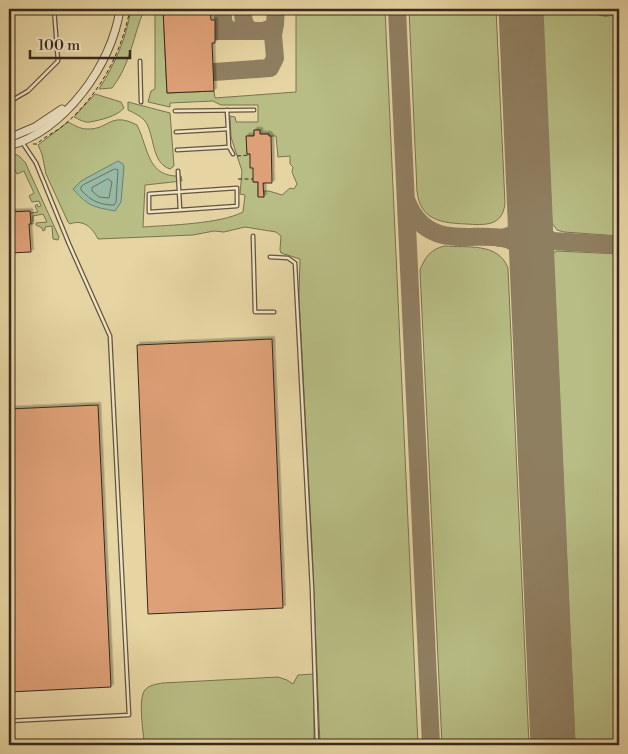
<svg xmlns="http://www.w3.org/2000/svg" width="628" height="754" font-family="'Libre Bodoni',serif">
	<style>
		.green { fill: #b7bd84; stroke: #787352; fill-rule: evenodd }
		.water { fill: #97b9a3; stroke: #717f6e }
		.lines { fill: none; stroke-linecap: round; stroke-linejoin: round }
		.shore { stroke: #687161; stroke-width: 1 }
		.stream { stroke: #717f6e; stroke-width: 2 }
		.taxiway { stroke: #8f7f61; stroke-width: 18 }
		.runway { stroke: #8f7f61; stroke-width: 45 }
		.building { fill: #dea076; stroke: #38291f; filter: url(#shadow) }
		.service-casing { stroke: #645440; stroke-width: 5 }
		.tertiary-casing { stroke: #645440; stroke-width: 9 }
		.path { stroke: #38291f; stroke-width: 1; stroke-dasharray: 4 2.5; stroke-linecap: butt }
		.service { stroke: #efe4c3; stroke-width: 2.5 }
		.tertiary { stroke: #efe4c3; stroke-width: 7 }
	</style>
	<defs>
		<filter id="shadow"><feDropShadow dx="2.5" dy="-2.5" stdDeviation="0" flood-color="#0004"/></filter>
	</defs>
	<rect width="100%" height="100%" fill="#e6d5a3"/>
	<filter id="stains"><feTurbulence type="fractalNoise" baseFrequency=".004" numOctaves="4"/><feColorMatrix values="0 0 0 0 .2 0 0 0 0 .09 0 0 0 0 .02 0 0 0 .5 -.17"/></filter>
	<radialGradient id="worn" r=".72"><stop offset=".6" stop-color="#630" stop-opacity="0"/><stop offset="1" stop-color="#630" stop-opacity=".3"/></radialGradient>
	<g class="green">
		<path d="M131 9 144 10C133 36 130 66 112 88L99 89C115 64 126 39 131 9Z"/>
		<path d="M155 9H163L167 93 214 91 215 98 296 92V9H385L418 745H320L312 547 299 297 300 259 281 253 280 250 281 236 276 232 245 227 224 232 214 231 193 235 98 239C92 227 83 219 70 224L68 222 46 174 42 154 38 145 68 122C74 125 80 129 87 129 109 130 110 111 137 125 149 149 147 178 181 176L182 181 145 185 143 227C170 225 220 224 243 212L245 195 240 194 242 171 231 137 230 116 235 117 236 122H258V105H221L213 101 170 103V107L148 102 151 91 155 89ZM254 130H260V134H269V136H276L278 157 290 156V164L293 167 292 172 297 184 294 189 290 188 282 195 269 191H264V197L258 196V182H253L256 168 253 154H247V136H254Z"/>
		<path d="M409 9H496L505 204C502 227 484 225 466 224 441 223 420 220 417 191Z"/>
		<polygon points="542,9 619,9 619,236 564,232 557,230 552,223"/>
		<path d="M95 94 121 102 124 108C116 117 100 120 90 122 85 123 78 119 74 117Z"/>
		<path d="M128 102 170 113 174 166 170 169C151 163 155 135 145 121 141 116 134 113 128 110Z"/>
		<polygon points="9,151 19,156 25,162 59,237 58,240 53,239 52,226 45,227 45,230 43,231 42,228 36,225 36,223 47,222 43,214 33,216 33,224 31,224 30,213 38,212 35,206 37,204 38,207 41,206 39,201 32,202 29,196 34,193 24,171 17,174 14,168 9,170"/>
		<path d="M444 246C467 248 498 242 508 268L529 745H442L420 270C425 257 430 250 444 246Z"/>
		<polygon points="557,251 619,254 619,745 575,745 553,253"/>
		<path d="M314 674V745H141L144 742C143 730 138 698 145 690 149 685 157 684 163 683L278 677 287 680 293 684 298 675Z"/>
	</g>
	<path class="water" d="M118 161 123 164 124 167 121 202 115 211C94 207 89 207 73 189L81 181Z"/>
	<g class="lines">
		<g class="shore">
			<path d="M115 169 118 170 116 202 114 205C100 205 91 201 81 190V187L83 185Z"/>
			<polygon points="108,179 112,182 109,198 99,197 92,191 92,188"/>
		</g>
		<polyline class="stream" points="573,9 606,16 619,13"/>
		<g class="taxiway">
			<polyline points="222,9 224,26 232,31"/>
			<path d="M243 9C243 19 243 27 253 31"/>
			<polyline points="397,9 431,745"/>
			<polyline points="216,31 263,31 272,28 275,24 276,9"/>
			<polyline points="214,72 270,68 275,58 273,35 275,24"/>
			<path d="M407 202C433 265 499 216 524 251 530 258 530 268 532 277"/>
			<polyline points="530,215 534,227 539,233 552,241 619,245"/>
			<path d="M500 238C520 236 527 220 529 202"/>
		</g>
		<polyline class="runway" points="521,9 553,745"/>
	</g>
	<g class="building">
		<polygon points="163,9 210,9 211,20 215,20 215,43 212,43 214,91 167,93"/>
		<polygon points="254,130 260,130 260,134 269,134 269,136 271,136 272,183 263,183 264,197 258,197 258,182 253,182 253,168 250,168 250,154 247,154 246,136 254,136"/>
		<polygon points="30,211 31,224 29,224 31,252 9,253 9,212"/>
		<polygon points="272,339 283,608 148,614 137,345"/>
		<polygon points="98,405 111,687 9,692 9,409"/>
	</g>
	<g class="lines">
		<g class="service-casing">
			<g id="service">
				<polyline points="140,61 141,102"/>
				<polyline points="9,102 28,91 58,61 54,9"/>
				<polyline points="227,110 229,147 233,154"/>
				<polyline points="175,111 254,110"/>
				<polyline points="176,132 228,129"/>
				<polyline points="177,150 229,147"/>
				<polyline points="178,171 180,210 237,206 237,188 149,194 149,212 180,210"/>
				<polyline points="253,236 255,312 274,312"/>
				<polyline points="270,257 288,258 295,263 312,589 317,745"/>
				<polyline points="9,721 129,715 110,336 69,244 36,163 22,142"/>
			</g>
		</g>
		<g class="tertiary-casing">
			<g id="tertiary">
				<polyline points="9,138 35,127 62,109"/>
				<path d="M9 146C65 130 112 65 120 9"/>
			</g>
		</g>
		<g class="path">
			<path d="M33 144H37C43 138 51 134 59 129 97 99 121 56 130 9"/>
			<polyline points="237,156 249,155"/>
			<polyline points="238,179 253,179"/>
		</g>
		<use href="#service" class="service"/>
		<use href="#tertiary" class="tertiary"/>
	</g>
	<rect width="628" height="754" fill="none" stroke="#e6d5a3" stroke-width="30"/>
	<rect x="10" y="10" width="608" height="734" fill="none" stroke="#38291f" stroke-width="2.5"/>
	<rect x="15" y="15" width="598" height="724" fill="none" stroke="#38291f"/>
	<path d="M30 50v8h100v-8" fill="none" stroke="#38291f" stroke-width="2.5"/>
	<text x="38" y="50" font-size="15" fill="#38291f" stroke="#efe4c3" stroke-width="4" paint-order="stroke">100 m</text>
	<rect width="100%" height="100%" filter="url(#stains)"/>
	<rect width="100%" height="100%" fill="url(#worn)"/>
</svg>
